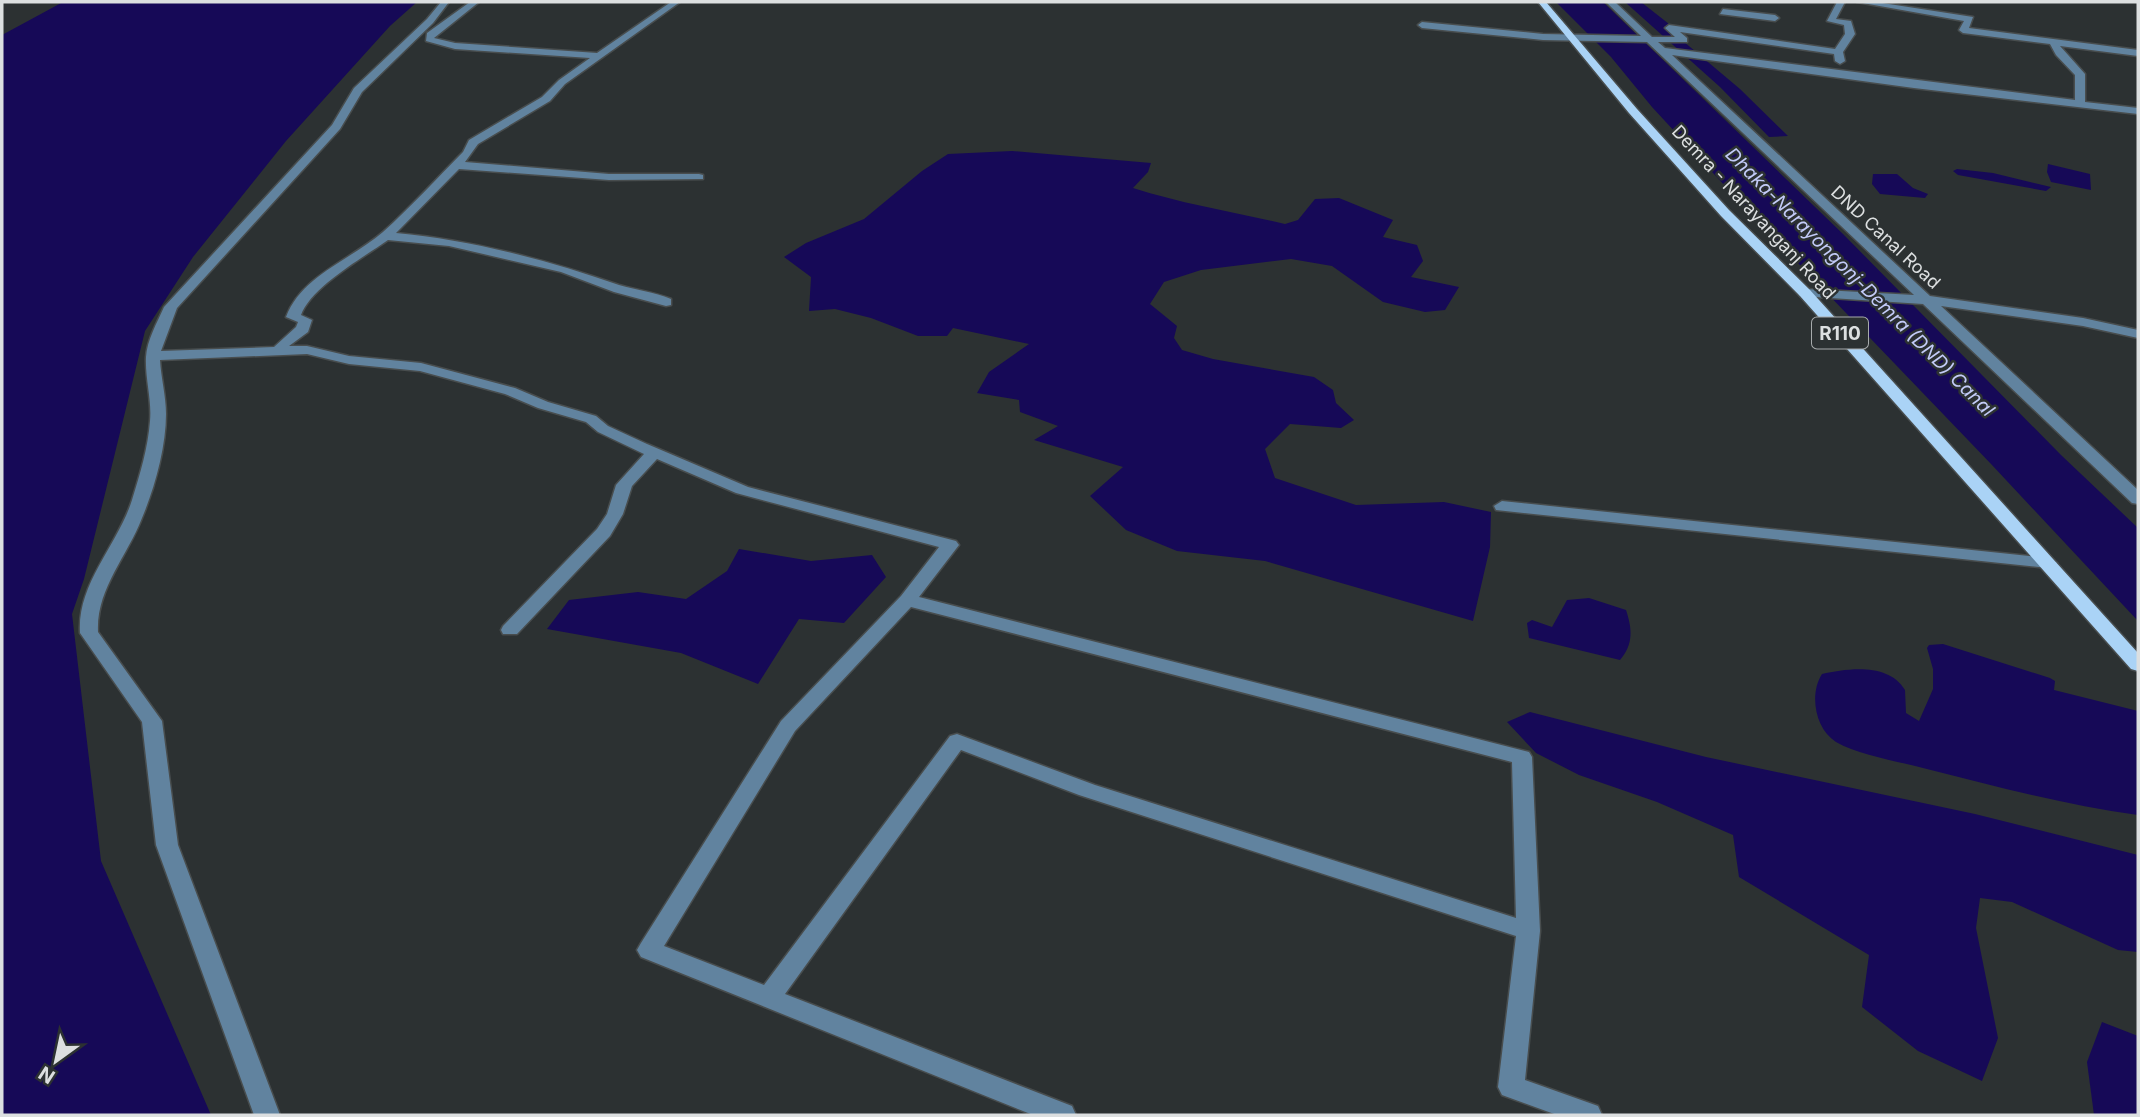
<svg xmlns="http://www.w3.org/2000/svg" width="2140" height="1117" font-family="Inter,sans-serif">
	<style>
		.water { fill: #160957 }
		.lines { fill: none; stroke-linecap: round; stroke-linejoin: round }
		.minor-casing { stroke: #484d4e; stroke-width: 3 }
		.major-casing { stroke: #484d4e; stroke-width: 3 }
		.minor { fill: #61839f; fill-rule: evenodd }
		.major { fill: #aad3f6; fill-rule: evenodd }
		.labels { text-anchor: middle; dominant-baseline: central; stroke-width: 5; stroke-linejoin: round; paint-order: stroke }
		.far-street-label { font-size: 18px; fill: #dcdfe0; stroke: #2c3132 }
		.far-water-label { font-size: 19px; font-style: italic; fill: #c3cbf8; stroke: #2c3132 }
		.shield { fill: #2c3132; stroke: #a7abac; stroke-width: 2 }
		.shield-label { font-size: 19px; font-weight: bold; fill: #dcdfe0 }
	</style>
	<rect width="100%" height="100%" fill="#2c3132"/>
	<g class="water">
		<polygon points="63,2 417,2 390,26 286,141 193,257 145,331 84,579 72,614 101,861 211,1115 2,1115 2,35"/>
		<polygon points="1556,2 1603,2 1843,234 2061,455 2138,528 2138,621 1992,465 1750,213 1652,107 1611,57"/>
		<polygon points="1625,2 1641,2 1669,24 1677,36 1740,89 1788,136 1769,137 1720,87"/>
		<path d="M1012 151 1151 163 1148 172 1133 188C1183 204 1234 212 1285 224L1298 220 1315 199 1339 198 1393 220 1383 237 1417 245 1423 261 1411 277 1459 287 1445 310 1425 312 1383 302 1332 266 1291 259 1201 270 1164 282 1150 304 1177 326 1174 338 1182 350 1213 359 1314 377 1333 390 1336 403 1354 420 1341 428 1290 424 1265 449 1275 478 1356 505 1444 502 1491 512 1490 547 1473 621 1265 561 1177 551 1126 530 1090 496 1123 467 1034 440 1058 426 1020 412 1019 400 977 393 989 372 1029 344 953 328 947 336H918L871 318 835 309 809 311 811 277 784 257 806 243 864 219 922 171 948 154Z"/>
		<polygon points="2048,164 2090,174 2091,190 2051,182 2047,172"/>
		<polygon points="1957,169 1993,173 2051,187 2046,191 1958,175 1953,171"/>
		<polygon points="1873,174 1897,174 1913,188 1928,194 1925,198 1880,194 1872,184"/>
		<polygon points="739,549 811,561 872,555 886,577 844,623 799,619 758,684 681,653 547,629 569,600 638,592 686,599 727,571"/>
		<path d="M1589 598 1626 610C1632 628 1634 644 1620 660L1529 638 1527 623 1532 620 1552 627 1567 600Z"/>
		<path d="M1943 644 2050 678 2055 681 2054 690 2138 711V815C2065 805 1994 786 1923 768 1897 761 1858 755 1836 742 1815 729 1809 694 1822 674 1849 668 1889 663 1905 690L1906 713 1919 721 1933 689V669L1927 648 1929 645Z"/>
		<polygon points="1530,712 1706,757 1975,814 2138,855 2138,952 2118,950 2012,902 1980,898 1976,928 1998,1038 1982,1081 1918,1051 1862,1007 1869,955 1739,877 1733,835 1657,802 1579,775 1536,753 1507,722"/>
		<polygon points="2102,1022 2138,1036 2138,1115 2094,1115 2087,1062"/>
	</g>
	<g class="lines">
		<g class="minor-casing">
			<g id="minor">
				<path d="M441 2H449L433 23 362 92 340 129 177 308 161 351 274 347 296 327 298 322 286 317C301 276 352 259 383 232 411 207 437 178 463 152L469 140 542 97 559 80 590 58 455 49 426 41 427 33 470 2H479L434 38 455 43 597 53 671 2H680L565 84 550 101 478 144 465 162 609 174H699L703 175V179L609 180 459 169 396 233C472 240 547 260 619 285 636 290 654 292 671 299V305L666 306 614 292 561 272 449 246 388 240C364 257 311 287 301 315L312 320 308 332 289 346H307L349 356 421 363 515 388 548 402 596 416 608 426 647 444 748 487 956 541 959 545 919 597 1529 752 1532 757 1540 931 1525 1080 1598 1106 1602 1115H1557L1502 1095 1498 1087 1516 936 1079 795 961 750 785 994 1072 1106 1076 1115H1033L641 957 637 950 641 943 781 721 901 596 939 547 736 493 657 459 632 486 623 514 610 536 517 634H503L501 630 503 626 597 529 607 514 616 485 644 454 598 432 586 422 538 408 505 394 420 371 349 364 307 354 160 360C161 378 166 396 166 414 166 447 155 487 142 518 127 557 96 589 98 632L162 721 178 845 280 1115H254L156 845 142 722 80 633C77 583 118 545 132 500 140 474 148 448 150 421 152 400 145 379 146 357 147 340 157 323 164 307L332 125 354 88 427 19ZM911 607 1512 762 1516 918 1095 785 957 734 950 736 764 985 664 946 795 731Z"/>
				<polygon points="1606,2 1615,2 1652,37 1675,37 1665,28 1669,25 1835,49 1845,34 1844,25 1827,21 1837,2 1845,2 1836,19 1851,21 1855,34 1843,52 1845,61 1840,64 1835,61 1834,54 1680,32 1687,38 1687,42 1658,42 1665,48 2075,100 2075,75 2056,55 2050,44 1963,33 1959,30 1964,21 1857,2 1876,2 1973,17 1969,28 2138,50 2138,56 2060,46 2085,74 2085,102 2138,108 2138,114 1914,88 1672,55 1930,296 2083,318 2138,330 2138,338 2083,326 1941,306 2138,490 2138,504 2132,503 1923,304 1800,296 1798,293 1805,289 1914,295 1647,42 1543,40 1422,28 1418,25 1422,22 1543,34 1641,36"/>
				<polygon points="1723,9 1775,15 1779,18 1775,21 1720,14"/>
				<polygon points="1502,501 2048,558 2057,563 2048,568 1496,510 1494,506"/>
			</g>
		</g>
		<g class="major-casing">
			<polygon id="major" points="1538,2 1546,2 1637,109 1729,210 1810,290 2138,653 2138,671 2131,669 1800,296 1721,216 1629,113"/>
		</g>
		<use href="#minor" class="minor"/>
		<use href="#major" class="major"/>
	</g>
	<g class="labels">
		<g class="far-street-label">
			<text transform="translate(1754 212) rotate(47)">Demra - Narayanganj Road</text>
			<text transform="translate(1886 237) rotate(43)">DND Canal Road</text>
		</g>
		<g class="far-water-label">
			<text transform="translate(1860 282) rotate(45)">Dhaka-Narayongonj-Demra (DND) Canal</text>
		</g>
		<rect class="shield" x="1812" y="317.5" width="56" height="31" rx="5"/>
		<g class="shield-label">
			<text x="1840" y="333">R110</text>
		</g>
	</g>
	<rect width="2140" height="1117" fill="none" stroke="#dcdfe0" stroke-width="7"/>
	<g transform="translate(56 1061) rotate(213)" stroke="#2c3132" stroke-width="5" paint-order="stroke">
	<path d="M0-5L12 26L0 18L-12 26Z" fill="#dcdfe0"/>
	<text y="-10" font-size="19" font-weight="bold" text-anchor="middle" fill="#dcdfe0">N</text>
	</g>
</svg>
